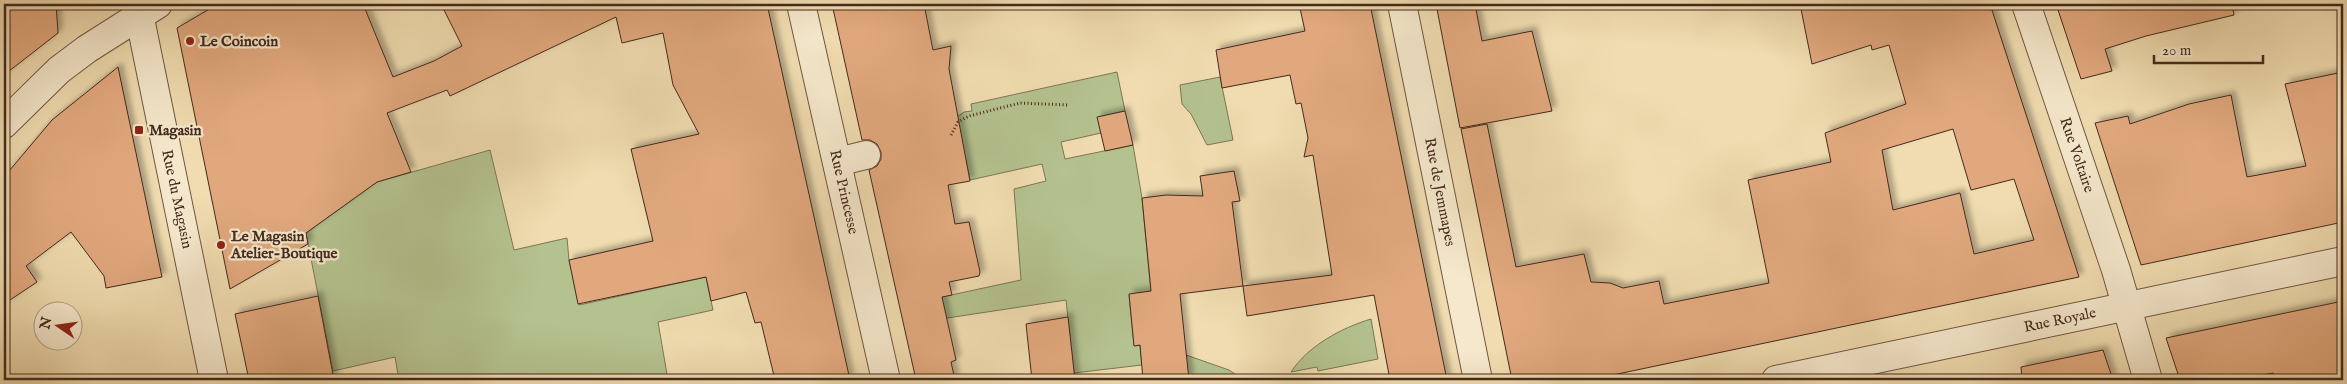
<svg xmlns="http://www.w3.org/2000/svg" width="2347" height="384" font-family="'IM FELL English',serif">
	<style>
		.green { fill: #b4c28f; stroke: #7c7656 }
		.building { fill: #e1a87d; stroke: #442a1e; fill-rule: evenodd; filter: url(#shadow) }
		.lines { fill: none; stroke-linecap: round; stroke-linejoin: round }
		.minor-casing { stroke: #6f5642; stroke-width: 30 }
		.path { stroke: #442a1e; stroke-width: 3; stroke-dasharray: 1 2.5; stroke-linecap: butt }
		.minor { stroke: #f5e8cc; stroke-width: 28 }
		.poi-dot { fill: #8f2418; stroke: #f5e8cc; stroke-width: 2 }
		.labels { text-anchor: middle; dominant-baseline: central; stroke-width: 4.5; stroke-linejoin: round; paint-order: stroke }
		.poi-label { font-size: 15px; font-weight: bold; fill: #442a1e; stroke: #f5e8cc; text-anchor: start }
		.street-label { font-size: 15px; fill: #442a1e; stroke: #f5e8cc }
	</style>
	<defs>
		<filter id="shadow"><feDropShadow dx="4.5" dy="-4.5" stdDeviation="2.5" flood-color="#0004"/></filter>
	</defs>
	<rect width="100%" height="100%" fill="#f0dcb0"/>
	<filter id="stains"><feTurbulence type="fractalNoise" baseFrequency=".004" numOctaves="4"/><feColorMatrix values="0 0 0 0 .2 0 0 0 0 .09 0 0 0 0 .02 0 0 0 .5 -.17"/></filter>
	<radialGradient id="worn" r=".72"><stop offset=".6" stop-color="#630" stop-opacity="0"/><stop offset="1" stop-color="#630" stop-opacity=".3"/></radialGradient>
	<g class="green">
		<polygon points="1117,72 1125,111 1098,117 1101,133 1061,142 1065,159 1133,145 1142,198 1151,291 1129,295 1134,345 1140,345 1142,365 1074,373 1066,300 941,319 937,298 1021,280 1014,189 1046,181 1042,164 970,180 957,117 964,112 972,111 971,104"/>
		<polygon points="1220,77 1233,140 1207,145 1191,114 1182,104 1180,85"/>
		<polygon points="490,150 514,250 567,238 569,260 579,305 706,277 713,310 658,322 668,380 594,380 593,375 567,380 399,380 395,357 333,371 306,233 377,182"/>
		<path d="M1371 319 1378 359 1318 371 1317 367 1291 372C1308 346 1341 328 1371 319Z"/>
		<polygon points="1186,355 1229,370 1244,380 1159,380 1157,358"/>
	</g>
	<g class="building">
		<polygon points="4,4 56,4 58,33 4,75"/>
		<polygon points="218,4 363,4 393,77 434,61 462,46 441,4 767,4 850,380 775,380 761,322 755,323 746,292 711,301 706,277 578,304 569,260 653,241 631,149 699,134 673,85 663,33 622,43 616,17 450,96 447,90 387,113 411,172 377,182 306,233 308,244 230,289 177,28"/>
		<polygon points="832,4 924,4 933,50 951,46 949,69 970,181 948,185 955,224 969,222 980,272 979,276 949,282 952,295 942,297 956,360 951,362 955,380 916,380 869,170 877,166 881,159 881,152 877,144 870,140 862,140"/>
		<polygon points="1299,4 1370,4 1447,380 1390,380 1374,295 1247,316 1243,286 1332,275 1313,155 1304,157 1308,138 1301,103 1296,104 1290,75 1222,88 1216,50 1305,31"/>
		<polygon points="1436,4 1475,4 1482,41 1532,31 1552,111 1460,128"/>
		<path d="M1800 4H1990L2079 277 1589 380H1512L1461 129 1487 124 1516 267 1584 254 1591 282 1610 283 1623 288 1659 281 1664 304 1769 283 1748 180 1831 162 1825 133 1906 104 1889 45 1872 50 1871 45 1812 64ZM1953 129 1971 190 2014 179 2034 240 1974 254 1960 193 1893 210 1882 150Z"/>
		<polygon points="2056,4 2232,4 2234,15 2146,36 2105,49 2112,71 2081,79"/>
		<polygon points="118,67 162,277 106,288 104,276 71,232 26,266 37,282 4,304 4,177 52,120"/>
		<polygon points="2343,72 2343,222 2141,265 2095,123 2128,116 2130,124 2189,104 2231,95 2247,177 2306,166 2285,84"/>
		<polygon points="1125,111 1133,145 1105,151 1097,117"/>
		<polygon points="1234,171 1240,201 1232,202 1243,286 1180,294 1189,380 1143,380 1140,345 1134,346 1129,294 1151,291 1142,198 1166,195 1203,196 1200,176"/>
		<polygon points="318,296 334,380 249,380 235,314"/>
		<polygon points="2343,301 2343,380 2277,380 2273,373 2237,380 2180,380 2166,338"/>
		<polygon points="1068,317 1075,380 1032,380 1026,324"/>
		<polygon points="2103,350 2113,380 2022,380 2021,367"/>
	</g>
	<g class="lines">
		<g class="minor-casing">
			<g id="minor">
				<polyline points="137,4 214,380"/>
				<polyline points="801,4 886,380"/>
				<polyline points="1402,4 1478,380"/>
				<polyline points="2026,4 2116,270 2148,380"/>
				<polyline points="4,124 59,70 87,49 158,4"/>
				<polyline points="837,162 866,155"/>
				<polyline points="1776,380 2343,261"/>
			</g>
		</g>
		<polyline class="path" points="951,135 958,122 969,116 1020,103 1069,105"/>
		<use href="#minor" class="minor"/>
	</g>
	<g class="poi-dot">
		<circle cx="190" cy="41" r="5"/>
		<rect x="134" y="125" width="10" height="10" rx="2.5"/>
		<circle cx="221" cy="245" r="5"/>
	</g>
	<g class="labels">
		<g class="poi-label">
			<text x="200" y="41">Le Coincoin</text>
			<text x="149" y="130">Magasin</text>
			<text x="231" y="236">Le Magasin<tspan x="231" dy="17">Atelier-Boutique</tspan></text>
		</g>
		<g class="street-label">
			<text transform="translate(2077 155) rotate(71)">Rue Voltaire</text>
			<text transform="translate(844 192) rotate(77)">Rue Princesse</text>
			<text transform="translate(1440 192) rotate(79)">Rue de Jemmapes</text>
			<text transform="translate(177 199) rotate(78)">Rue du Magasin</text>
			<text transform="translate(2060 320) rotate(-12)">Rue Royale</text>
		</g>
	</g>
	<rect width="2347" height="384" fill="none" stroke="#f0dcb0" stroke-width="20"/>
	<rect x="5" y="5" width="2337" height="374" fill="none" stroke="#442a1e" stroke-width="2.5"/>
	<rect x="10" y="10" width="2327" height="364" fill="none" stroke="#442a1e"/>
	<g transform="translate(58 326) rotate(283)"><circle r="24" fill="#f5e8cc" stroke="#ae9c86"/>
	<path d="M0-4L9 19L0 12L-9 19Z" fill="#8f2418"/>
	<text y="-8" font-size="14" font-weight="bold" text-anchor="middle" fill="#442a1e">N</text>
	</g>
	<path d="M2154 55v8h109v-8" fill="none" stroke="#442a1e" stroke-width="2.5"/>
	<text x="2162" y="55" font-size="15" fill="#442a1e" stroke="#f5e8cc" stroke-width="4" paint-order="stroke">20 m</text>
	<rect width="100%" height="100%" filter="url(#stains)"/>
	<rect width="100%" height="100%" fill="url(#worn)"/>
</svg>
